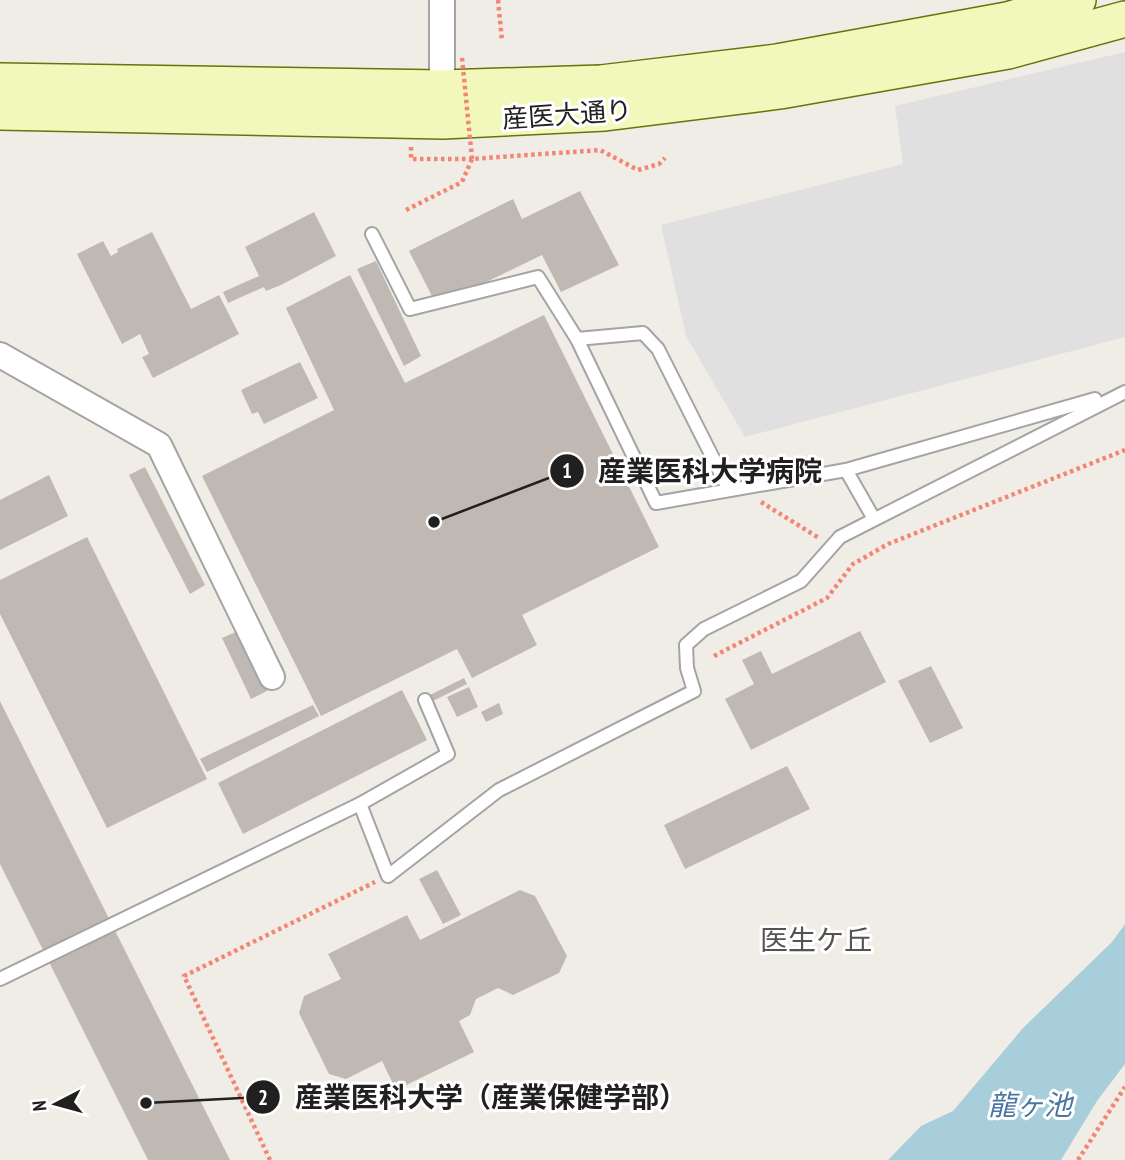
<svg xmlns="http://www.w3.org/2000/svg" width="1125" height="1160" font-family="'PT Sans Narrow','Noto Sans JP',sans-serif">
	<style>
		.parking { fill: #e0e0e0 }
		.water { fill: #a8cedc }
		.building { fill: #c0b9b3 }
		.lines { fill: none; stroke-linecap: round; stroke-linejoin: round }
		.lane-casing { stroke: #a4a4a4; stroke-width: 16 }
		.street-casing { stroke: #a4a4a4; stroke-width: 28 }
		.secondary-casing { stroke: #647509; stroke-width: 38 }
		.path { stroke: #f58572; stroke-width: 4.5; stroke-dasharray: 3.5 3.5; stroke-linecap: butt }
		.lane { stroke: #fff; stroke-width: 12 }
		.street { stroke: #fff; stroke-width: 24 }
		.secondary { stroke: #f2f8bc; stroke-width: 35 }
		.path-bridge { stroke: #f58572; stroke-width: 4.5; stroke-dasharray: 3.5 3.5; stroke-linecap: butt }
		.labels { text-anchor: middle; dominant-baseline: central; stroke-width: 6; stroke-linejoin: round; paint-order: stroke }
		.street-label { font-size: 26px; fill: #202020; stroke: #fff }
		.neighbourhood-label { font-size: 28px; fill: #535353; stroke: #fff }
		.water-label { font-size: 28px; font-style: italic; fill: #4b75a5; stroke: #fff }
		.leader { fill: none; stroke: #202020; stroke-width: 2.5 }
		.callout-dot { fill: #202020; stroke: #fff; stroke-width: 2.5 }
		.mark-label { font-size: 21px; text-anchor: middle; font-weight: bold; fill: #fff }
		.callout-label { font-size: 28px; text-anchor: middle; font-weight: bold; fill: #202020; stroke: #fff; stroke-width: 6; stroke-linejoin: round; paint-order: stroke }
	</style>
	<rect width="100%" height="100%" fill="#f0ede6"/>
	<polygon class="parking" points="1125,52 1125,337 745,437 686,336 661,225 903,164 895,106"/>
	<polygon class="water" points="1125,924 1125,1064 1097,1101 1061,1160 888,1160 921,1126 953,1111 1023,1028 1112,942"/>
	<g class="building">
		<polygon points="580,191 619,265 561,292 542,255 437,306 409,251 513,199 522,219"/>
		<polygon points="314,212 336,256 281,285 266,291 264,287 228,303 223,292 259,276 245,247"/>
		<polygon points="152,232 191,309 219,295 239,334 153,378 142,357 149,354 140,334 122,344 77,254 103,241 111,256 118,252 117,249"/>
		<polygon points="376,261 421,356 404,366 357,269"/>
		<polygon points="350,275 405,383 544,315 659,547 522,615 537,645 472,678 457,649 321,716 202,476 334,410 286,308"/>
		<polygon points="300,362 318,398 264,424 258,412 252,414 241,390"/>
		<polygon points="145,467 205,585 190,594 129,475"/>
		<polygon points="49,475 68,516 0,550 0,500"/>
		<polygon points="87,537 207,779 107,828 0,614 0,580"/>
		<polygon points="238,631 267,691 251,699 222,638"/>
		<polygon points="860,631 886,682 751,750 725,699 754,684 742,660 761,651 772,674"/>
		<polygon points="931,666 963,728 930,743 898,681"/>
		<polygon points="464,678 467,684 431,702 428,696"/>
		<polygon points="469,687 478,707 457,717 447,697"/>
		<polygon points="402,690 427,740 243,834 218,783"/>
		<polygon points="0,701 230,1160 148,1160 0,864"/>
		<polygon points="499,703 503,714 486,722 481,712"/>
		<polygon points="313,705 319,716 207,772 200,759"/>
		<polygon points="787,766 810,809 685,869 664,825"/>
		<polygon points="437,870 461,915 443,924 419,879"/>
		<polygon points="520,890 535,896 567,956 559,973 513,995 498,988 476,999 470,1015 459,1021 474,1052 396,1090 382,1061 346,1079 329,1074 299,1013 304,996 341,979 328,954 407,915 420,940"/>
	</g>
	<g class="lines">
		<g class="lane-casing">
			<g id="lane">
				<polyline points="372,234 410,309 538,277 577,339"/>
				<polyline points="846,470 874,519"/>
				<polyline points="728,488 658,349 643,333 577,339 656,503 846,470 1095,399"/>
				<polyline points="360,804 388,876 499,790 694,691 687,668 686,645 704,629 801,581 840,537 1125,392"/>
				<polyline points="0,979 360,804 448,754 425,700"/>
			</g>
		</g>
		<g class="street-casing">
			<g id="street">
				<polyline points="442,0 442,88"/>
				<polyline points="0,355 159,445 272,677"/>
			</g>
		</g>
		<g class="secondary-casing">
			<g id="secondary">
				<polyline points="0,81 442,88 601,83 777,62 1007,20 1078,0"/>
				<polyline points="0,112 443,121 605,113 780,91 1008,51 1125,19"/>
			</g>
		</g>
		<g class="path">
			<polyline points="498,0 502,41"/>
			<polyline points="411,147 411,159 472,159"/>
			<polyline points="406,210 462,182 472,159 600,150 638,170 659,164 665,158"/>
			<polyline points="761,502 819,538"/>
			<polyline points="714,656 827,598 853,564 888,544 1125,450"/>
			<polyline points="270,1160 184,976 375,882"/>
			<polyline points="1078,1160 1125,1087"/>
		</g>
		<use href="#lane" class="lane"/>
		<use href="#street" class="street"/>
		<use href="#secondary" class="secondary"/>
		<polyline class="path-bridge" points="462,58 472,159"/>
	</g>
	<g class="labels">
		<g class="street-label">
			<text transform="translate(567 114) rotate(-4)">産医大通り</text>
		</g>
		<g class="neighbourhood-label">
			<text x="816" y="939">医生ケ丘</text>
		</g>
		<g class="water-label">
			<text x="1030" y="1104">龍ヶ池</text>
		</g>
	</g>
	<path class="leader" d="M434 522L567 471M146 1103L263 1097"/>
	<g class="callout-dot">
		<circle cx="434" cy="522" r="7"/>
		<circle cx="146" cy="1103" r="7"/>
		<circle cx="567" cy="471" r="18"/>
		<circle cx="263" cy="1097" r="18"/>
	</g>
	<g class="mark-label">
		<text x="567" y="478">1</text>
		<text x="263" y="1105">2</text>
	</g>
	<g class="callout-label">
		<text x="710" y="481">産業医科大学病院</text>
		<text x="491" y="1107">産業医科大学（産業保健学部）</text>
	</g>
	<g transform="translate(56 1104) rotate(264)" stroke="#ffffff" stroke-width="5" paint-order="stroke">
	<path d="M0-5L12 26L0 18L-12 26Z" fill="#202020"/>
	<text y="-10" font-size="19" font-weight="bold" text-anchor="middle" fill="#202020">N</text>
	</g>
</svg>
